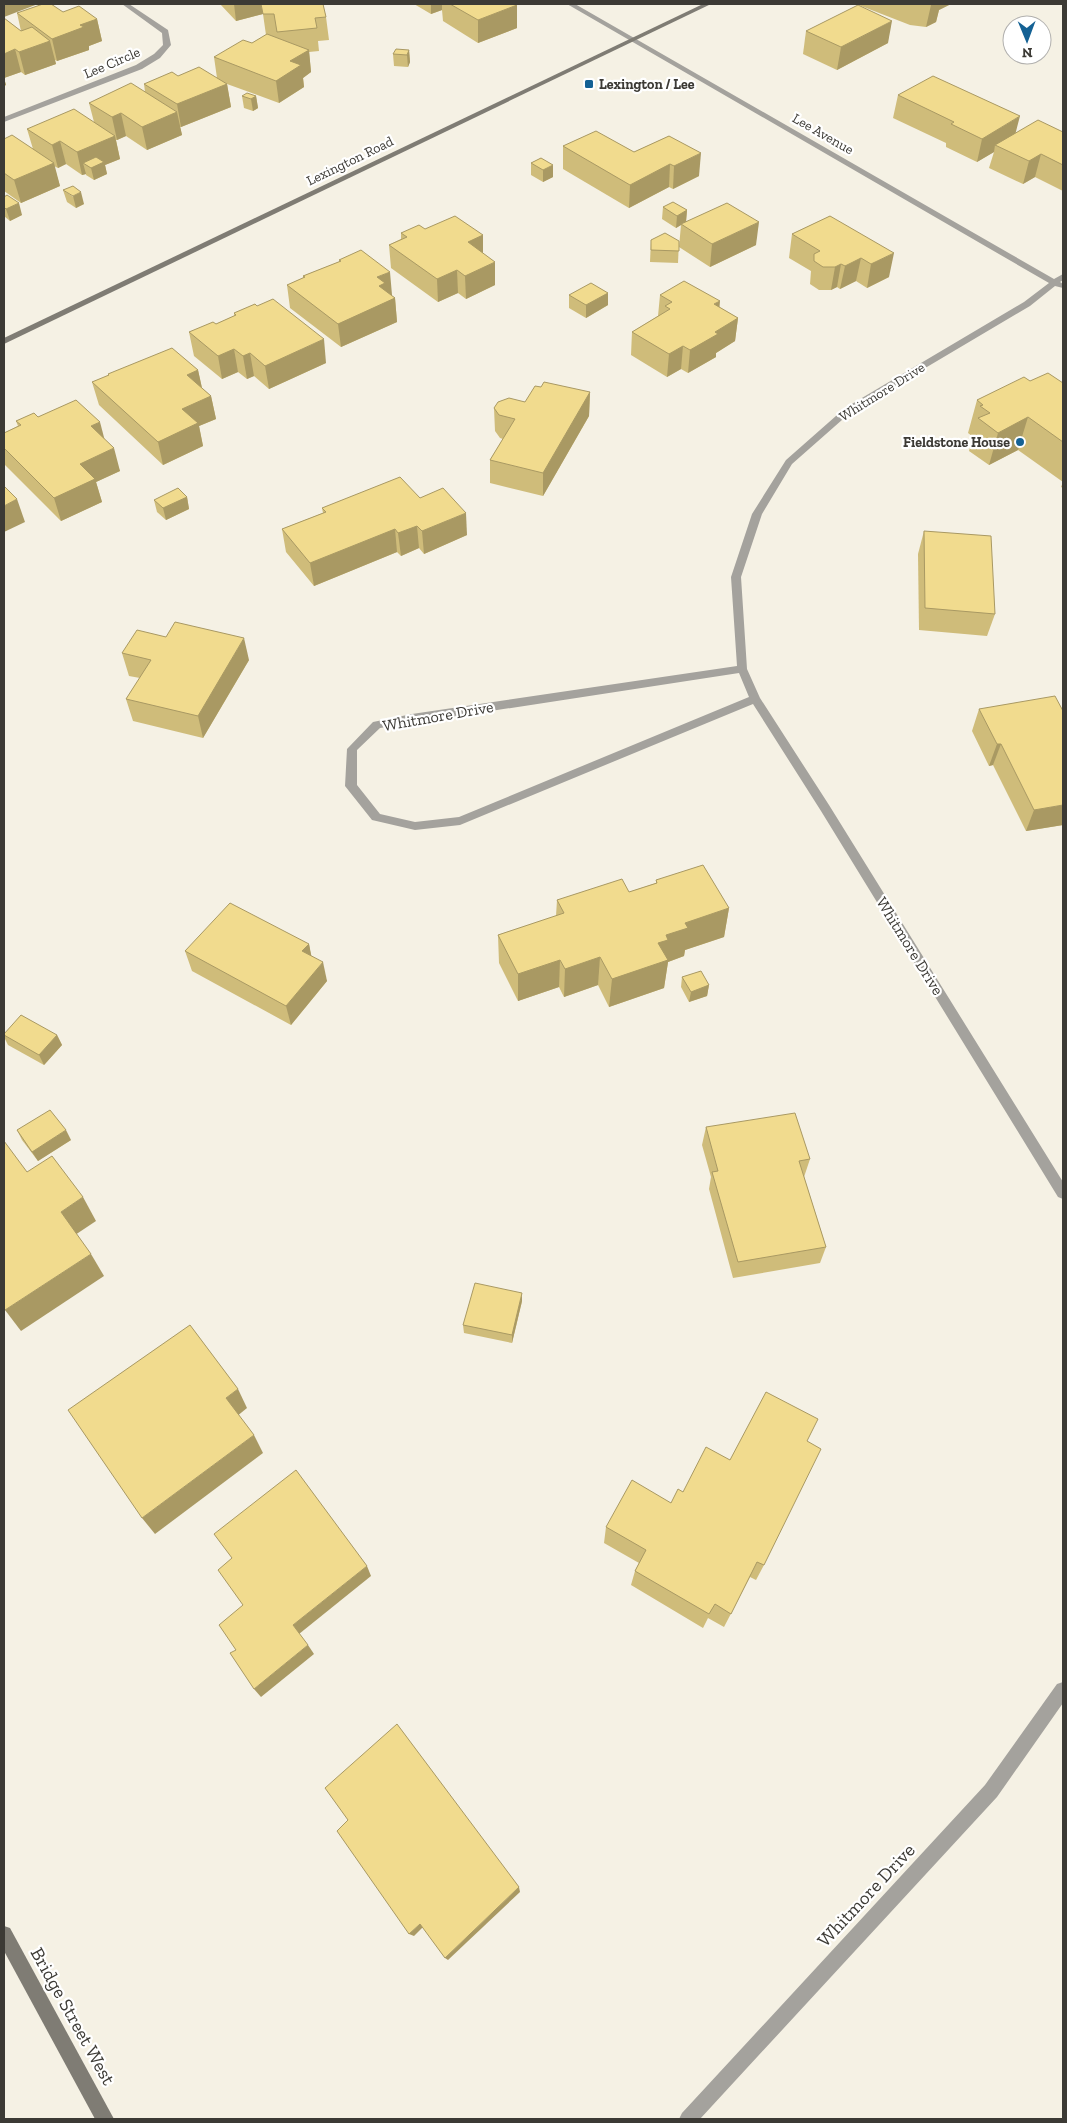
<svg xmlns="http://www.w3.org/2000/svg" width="1067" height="2123" font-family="'Zilla Slab',serif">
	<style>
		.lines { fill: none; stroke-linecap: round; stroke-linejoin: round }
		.minor { fill: #a4a29d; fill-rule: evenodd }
		.secondary { fill: #7f7c74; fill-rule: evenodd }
		.wall { fill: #cfbc7a }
		.shaded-wall { fill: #a99963 }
		.building { fill: #f1db8e; stroke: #a99963 }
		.poi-dot { fill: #146194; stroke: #fff; stroke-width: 2 }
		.labels { text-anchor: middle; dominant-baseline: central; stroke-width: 4.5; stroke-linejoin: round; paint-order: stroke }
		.far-street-label { font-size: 14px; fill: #3c3a35; stroke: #fff }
		.far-poi-label { font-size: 14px; font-weight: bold; fill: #3c3a35; stroke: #fff; text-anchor: start }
		.street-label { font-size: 16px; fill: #3c3a35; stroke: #fff }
		.near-street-label { font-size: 19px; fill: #3c3a35; stroke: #fff }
	</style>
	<rect width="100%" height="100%" fill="#f5f1e4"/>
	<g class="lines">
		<g class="minor">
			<polygon points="122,4 129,4 168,30 171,45 160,58 142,69 4,122 4,117 136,65 154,54 163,45 162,33"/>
			<path d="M567 4H575L1054 279 1063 274V280L1060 282 1063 284V288L1055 286 1030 306 851 412 792 464 762 514 741 577 747 669 760 698 829 805 1063 1182V1199L1058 1197 821 811 753 704 460 825 415 830 372 820 345 786 347 749 373 722 412 714 737 666 731 577 752 514 786 460 845 408 1024 302 1049 283ZM739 673 749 697 459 817 415 822 380 814 357 785V750L380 728Z"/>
			<polygon points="1063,1682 1063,1703 997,1797 700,2119 679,2119 682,2113 985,1785 1057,1684"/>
		</g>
		<g class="secondary">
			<polygon points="703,4 711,4 4,344 4,338"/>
			<polygon points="4,1926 10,1928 114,2119 95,2119 4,1951"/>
		</g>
	</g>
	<g class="wall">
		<polygon points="220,4 323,4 326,17 329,40 318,41 319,51 309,52 311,72 303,78 304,87 279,103 227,84 231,107 181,127 180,127 182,135 147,150 126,136 117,140 116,140 120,159 105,165 107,174 94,180 86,175 86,174 82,175 66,164 58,168 54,166 60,186 21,203 4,191 4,139 33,149 27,129 94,122 89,103 145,92 144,84 178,76 217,78 214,57 252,43 266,35 263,14 236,21"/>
		<polygon points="414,4 514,4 517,5 517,28 478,43 443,21 442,10 431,14"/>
		<polygon points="856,4 951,4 939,10 936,22 926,27 910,25"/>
		<polygon points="63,12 97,19 102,41 89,46 89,50 57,61 55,60 56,64 25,75 21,72 4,78 6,85 4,86 4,18 21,31 17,13"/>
		<polygon points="806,31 888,43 837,70 803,54"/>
		<polygon points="409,50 410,62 408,67 394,66 393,54"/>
		<polygon points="898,95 1016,133 1063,132 1063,191 1035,177 1023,184 989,168 994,152 977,162 946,147 946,143 893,118"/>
		<polygon points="242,96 256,96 258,108 253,111 244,108"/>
		<polygon points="669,136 699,176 673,189 669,187 629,208 563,169 563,146 634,152"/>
		<polygon points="541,158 553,177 543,182 531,175 531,163"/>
		<polygon points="63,190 84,204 76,208 67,202"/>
		<polygon points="4,197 22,215 10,221 4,216"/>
		<polygon points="663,207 687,210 686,221 756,245 710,267 679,247 681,225 676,228 662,219"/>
		<polygon points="830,216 889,277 867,288 856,281 840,289 837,287 831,290 819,290 810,284 811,271 789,258 792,234"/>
		<polygon points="425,229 483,235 483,253 495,285 466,299 458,293 438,302 391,268 389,245 401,239 401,233"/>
		<polygon points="651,240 679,241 678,263 650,262"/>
		<polygon points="339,260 392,295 391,295 395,298 397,322 341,347 290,308 287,285 303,278 303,276 339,262"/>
		<polygon points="608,293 608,305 586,318 569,308 569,295"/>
		<polygon points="660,295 719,307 738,318 735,341 716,353 716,357 688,373 681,369 667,377 631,355 632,332 658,316"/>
		<polygon points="234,313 326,363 269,389 254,376 247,379 238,372 222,379 194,356 189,332 216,324 234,316"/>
		<polygon points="198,370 202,388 211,396 216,419 199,426 203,446 163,465 99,405 92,382 108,376 108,374"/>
		<polygon points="1030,381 1063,383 1063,488 1061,487 1063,482 1018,450 989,465 969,451 972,439 971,438 972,436 968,433 977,400"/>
		<polygon points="590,392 589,416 543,496 490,483 490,460 503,439 500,438 495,431 494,408"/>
		<polygon points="38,417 104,439 120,471 96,482 102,502 61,521 4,464 4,433 18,426 16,421"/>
		<polygon points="187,497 189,509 166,520 157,512 154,500"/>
		<polygon points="420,498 467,535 424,554 419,548 401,556 397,552 314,586 286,552 282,529 323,513 322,508"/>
		<polygon points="924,531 995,614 987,636 919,630 918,554"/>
		<polygon points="122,653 249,660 203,738 133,721 126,699 140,678 129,676"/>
		<polygon points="979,709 1063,825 1026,831 993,765 989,766 972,731"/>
		<polygon points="656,880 729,908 724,937 685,950 684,956 668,962 664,988 609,1007 598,985 564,997 559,987 518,1001 499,963 498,935 556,916 557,900 629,892 656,883"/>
		<polygon points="309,944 311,956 327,981 291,1025 192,971 185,951"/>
		<polygon points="682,977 709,985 707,996 689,1002 681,987"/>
		<polygon points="4,1034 57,1035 62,1045 44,1065 8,1045 4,1037"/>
		<polygon points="706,1127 810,1159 804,1177 826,1247 820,1263 733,1278 709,1189 711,1177 702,1145"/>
		<polygon points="17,1130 71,1140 38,1161 22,1140"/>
		<polygon points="522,1301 512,1343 464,1333 463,1325"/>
		<polygon points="807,1442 764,1565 756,1580 750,1577 724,1627 708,1618 703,1628 631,1585 635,1571 639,1563 604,1543 606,1527 671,1503 683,1492 730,1460"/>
	</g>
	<g class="shaded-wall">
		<polygon points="4,4 38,4 4,17"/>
		<polygon points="234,4 261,4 263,14 236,21"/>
		<polygon points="431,4 442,4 442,10 431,14"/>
		<polygon points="928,4 951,4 939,10 936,22 926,27 931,5"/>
		<polygon points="517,5 517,28 478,43 478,20"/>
		<polygon points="97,19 102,41 89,46 89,50 57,61 52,39 80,25"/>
		<polygon points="892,21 888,43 837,70 841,47"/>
		<polygon points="50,41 56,64 25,75 19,52"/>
		<polygon points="15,49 21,72 4,78 6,85 4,86 4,54"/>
		<polygon points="309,50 311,72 303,78 304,87 279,103 276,81 290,61"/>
		<polygon points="409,50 410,62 408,67 407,55"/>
		<polygon points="227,84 231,107 181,127 177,104"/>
		<polygon points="256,96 258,108 253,111 251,99"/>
		<polygon points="177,112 182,135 147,150 142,127"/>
		<polygon points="121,113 126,136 117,140 112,117"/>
		<polygon points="1020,116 1014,139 995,145 994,152 977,162 982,139"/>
		<polygon points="115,136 120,159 105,165 107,174 94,180 91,168 83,163 86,174 82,175 77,152"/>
		<polygon points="60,141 66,164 58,168 52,145"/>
		<polygon points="701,153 699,176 673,189 674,166"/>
		<polygon points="1041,154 1035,177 1023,184 1029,161"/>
		<polygon points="54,163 60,186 21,203 14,180"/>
		<polygon points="670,164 669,187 629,208 630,185"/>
		<polygon points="553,165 553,177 543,182 543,170"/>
		<polygon points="81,192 84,204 76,208 73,196"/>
		<polygon points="19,203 22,215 10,221 6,209"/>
		<polygon points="687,210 686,222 681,224 681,225 676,228 677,216"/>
		<polygon points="759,222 756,245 710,267 712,244"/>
		<polygon points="483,235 483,259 468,242"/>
		<polygon points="894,253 889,277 867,288 871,264"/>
		<polygon points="861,258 856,281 840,289 845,266"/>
		<polygon points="495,262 495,285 466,299 465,276"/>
		<polygon points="841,264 837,287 831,290 835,267"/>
		<polygon points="457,270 458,293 438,302 437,279"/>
		<polygon points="390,272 392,295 386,297 395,298 397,322 341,347 338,324 377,277"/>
		<polygon points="608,293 608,305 586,318 586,305"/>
		<polygon points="720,301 718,324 714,304"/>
		<polygon points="738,318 735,341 716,353 716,357 688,373 690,350 715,332"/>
		<polygon points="324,339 326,363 269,389 265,366"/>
		<polygon points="683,346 681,369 667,377 669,354"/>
		<polygon points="234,349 238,372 222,379 218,356"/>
		<polygon points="250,353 254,376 247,379 243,356"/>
		<polygon points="198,370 203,393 187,375"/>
		<polygon points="590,392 589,416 543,496 543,473"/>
		<polygon points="211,396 216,419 199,426 203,446 163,465 158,442 182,409"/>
		<polygon points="1028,417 1018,450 989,465 998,433"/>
		<polygon points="100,422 106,445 91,426"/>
		<polygon points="114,448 120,471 96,482 102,502 61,521 54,498 80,464"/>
		<polygon points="187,497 189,509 166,520 163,508"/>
		<polygon points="17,499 25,522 4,532 4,506"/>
		<polygon points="466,513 467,535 424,554 422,531"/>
		<polygon points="417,526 419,548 401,556 398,533"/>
		<polygon points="395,529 397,552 314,586 310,563"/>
		<polygon points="244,638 249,660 203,738 198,716"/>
		<polygon points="997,744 1001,744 993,765 989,766"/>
		<polygon points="1063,805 1063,825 1026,831 1034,810"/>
		<polygon points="729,908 724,937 685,950 684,956 668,962 664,988 609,1007 612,979 658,943 666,935 685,923"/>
		<polygon points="309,944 313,964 302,951"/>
		<polygon points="600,957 598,985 564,997 565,969"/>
		<polygon points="560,960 559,987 518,1001 518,974"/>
		<polygon points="323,962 327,981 291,1025 286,1006"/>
		<polygon points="709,985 707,996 689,1002 691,992"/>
		<polygon points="57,1035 62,1045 44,1065 39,1055"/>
		<polygon points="66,1130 71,1140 38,1161 32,1152"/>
		<polygon points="83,1197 96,1221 75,1235 61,1212"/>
		<polygon points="91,1254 104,1276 21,1331 5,1310"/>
		<polygon points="522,1293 522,1301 512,1343 512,1335"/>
		<polygon points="238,1389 247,1408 236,1417 226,1398"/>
		<polygon points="254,1435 263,1453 155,1534 142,1518"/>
		<polygon points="367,1566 371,1576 299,1634 293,1625"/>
		<polygon points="308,1645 314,1654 261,1697 254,1689"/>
		<polygon points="519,1887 520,1892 448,1960 445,1958"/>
		<polygon points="420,1924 424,1926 414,1936 409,1934"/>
	</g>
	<g class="building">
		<polygon points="43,4 51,4 63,12 79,6 97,19 80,25 84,27 52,39 17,13"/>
		<polygon points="261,4 323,4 326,17 315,18 317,28 277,32 274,14 263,14"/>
		<polygon points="450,4 514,4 517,5 478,20"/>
		<polygon points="858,5 892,21 841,47 806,31"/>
		<polygon points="4,18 21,31 32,27 50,41 19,52 15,49 4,54"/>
		<polygon points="267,34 309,50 290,61 301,65 276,81 214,57 243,40 252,43"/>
		<polygon points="396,49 409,50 407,55 393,54"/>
		<polygon points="199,67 227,84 177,104 144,84 172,72 178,76"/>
		<polygon points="933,76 1020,116 982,139 951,124 954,122 898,95"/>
		<polygon points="131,83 177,112 142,127 121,113 112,117 89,103"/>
		<polygon points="247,93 256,96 251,99 242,96"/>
		<polygon points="74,109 115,136 77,152 60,141 52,145 27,129"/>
		<polygon points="1038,120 1063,132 1063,165 1041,154 1029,161 995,145"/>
		<polygon points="596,131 634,152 669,136 701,153 674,166 670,164 630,185 563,146"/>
		<polygon points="12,135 54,163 14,180 4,173 4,139"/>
		<polygon points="96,157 104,162 91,168 83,163"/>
		<polygon points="541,158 553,165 543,170 531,163"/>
		<polygon points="73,186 81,192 73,196 63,190"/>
		<polygon points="7,195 19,203 6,209 4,207 4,197"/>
		<polygon points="673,202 687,210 677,216 663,207"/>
		<polygon points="727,203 759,222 712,244 681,224"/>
		<polygon points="455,216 483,235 468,242 495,262 465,276 457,270 437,279 389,245 407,237 401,233 419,225 425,229"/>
		<polygon points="830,216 894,253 871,264 861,258 845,266 841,264 835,267 823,267 814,261 814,254 820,251 792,234"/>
		<polygon points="665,233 679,241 679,251 651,250 651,240"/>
		<polygon points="361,250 390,272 377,277 385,283 379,286 395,298 338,324 287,285 305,277 303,276 341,261 339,260"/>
		<polygon points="684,281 720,301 714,304 738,318 715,332 718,334 690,350 683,346 669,354 632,332 670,309 665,306 672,302 660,295"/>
		<polygon points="591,283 608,293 586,305 569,295"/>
		<polygon points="273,299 324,339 265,366 250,353 243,356 234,349 218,356 189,332 213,322 216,324 236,315 234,313 255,304 257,306"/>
		<polygon points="172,348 198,370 187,375 211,396 182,409 198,423 158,442 92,382 109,375 108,374"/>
		<polygon points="1048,373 1063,383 1063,442 1028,417 998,433 978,418 990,413 980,406 983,405 977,400 1024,377 1030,381"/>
		<polygon points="544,382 590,392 543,473 490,460 515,419 499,415 494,408 498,402 509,398 525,402 535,386 541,387"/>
		<polygon points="76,400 100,422 91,426 114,448 80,464 95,479 54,498 4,448 4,433 21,425 16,421 34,413 38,417"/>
		<polygon points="400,477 420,498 443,488 466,513 422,531 417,526 398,533 395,529 310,563 282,529 326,512 322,508"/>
		<polygon points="4,486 17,499 4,506"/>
		<polygon points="178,488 187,497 163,508 154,500"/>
		<polygon points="924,531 991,536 995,614 925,608"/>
		<polygon points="175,622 244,638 198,716 126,699 151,660 122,653 137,630 166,637"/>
		<polygon points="1055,696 1063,711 1063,805 1034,810 1001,744 997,744 979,709"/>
		<polygon points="703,865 729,908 685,923 688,928 666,935 668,940 658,943 668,960 612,979 600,957 565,969 560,960 518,974 498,935 564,913 557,900 622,879 629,892 657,883 656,880"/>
		<polygon points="230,903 309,944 302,951 323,962 286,1006 185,951"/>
		<polygon points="701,971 709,985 691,992 682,977"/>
		<polygon points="21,1015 57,1035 39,1055 4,1035 4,1034"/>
		<polygon points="50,1110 66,1130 32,1152 17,1130"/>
		<polygon points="795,1113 810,1159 799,1161 826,1247 738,1262 712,1172 718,1171 706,1127"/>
		<polygon points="4,1141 27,1172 52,1156 83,1197 61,1212 91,1254 5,1310 4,1308"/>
		<polygon points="475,1283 522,1293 512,1335 463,1325"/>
		<polygon points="190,1325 238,1389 226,1398 254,1435 142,1518 68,1410"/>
		<polygon points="766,1392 818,1419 807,1441 821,1449 764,1565 757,1562 731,1614 715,1604 709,1614 635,1571 646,1550 606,1527 632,1480 671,1503 678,1489 683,1492 706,1447 730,1460"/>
		<polygon points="296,1470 367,1566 293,1625 308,1645 254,1689 230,1653 236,1650 219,1625 243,1605 218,1570 232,1558 214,1534"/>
		<polygon points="397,1724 519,1887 445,1958 420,1924 409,1934 337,1831 348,1820 325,1788"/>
	</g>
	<g class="poi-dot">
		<rect x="584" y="79" width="10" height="10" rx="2.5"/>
		<circle cx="1020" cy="442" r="5"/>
	</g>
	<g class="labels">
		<g class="far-street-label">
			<text transform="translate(112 63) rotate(-23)">Lee Circle</text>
			<text transform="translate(823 134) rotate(30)">Lee Avenue</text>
			<text transform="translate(350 161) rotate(-26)">Lexington Road</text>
			<text transform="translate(882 392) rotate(-32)">Whitmore Drive</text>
		</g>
		<g class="far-poi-label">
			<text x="599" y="84">Lexington / Lee</text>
			<text x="1010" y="442" text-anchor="end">Fieldstone House</text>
		</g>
		<g class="street-label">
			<text transform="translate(438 716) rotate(-10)">Whitmore Drive</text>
			<text transform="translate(910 946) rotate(58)">Whitmore Drive</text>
		</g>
		<g class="near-street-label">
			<text transform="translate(866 1895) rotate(-47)">Whitmore Drive</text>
			<text transform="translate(73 2016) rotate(61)">Bridge Street West</text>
		</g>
	</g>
	<rect width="1067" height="2123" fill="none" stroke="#3c3a35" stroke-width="10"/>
	<g transform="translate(1027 40) rotate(179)"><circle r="24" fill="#ffffff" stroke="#b1b0ae"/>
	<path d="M0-4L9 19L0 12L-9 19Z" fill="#146194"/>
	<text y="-8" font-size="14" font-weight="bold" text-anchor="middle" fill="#3c3a35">N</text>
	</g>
</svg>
